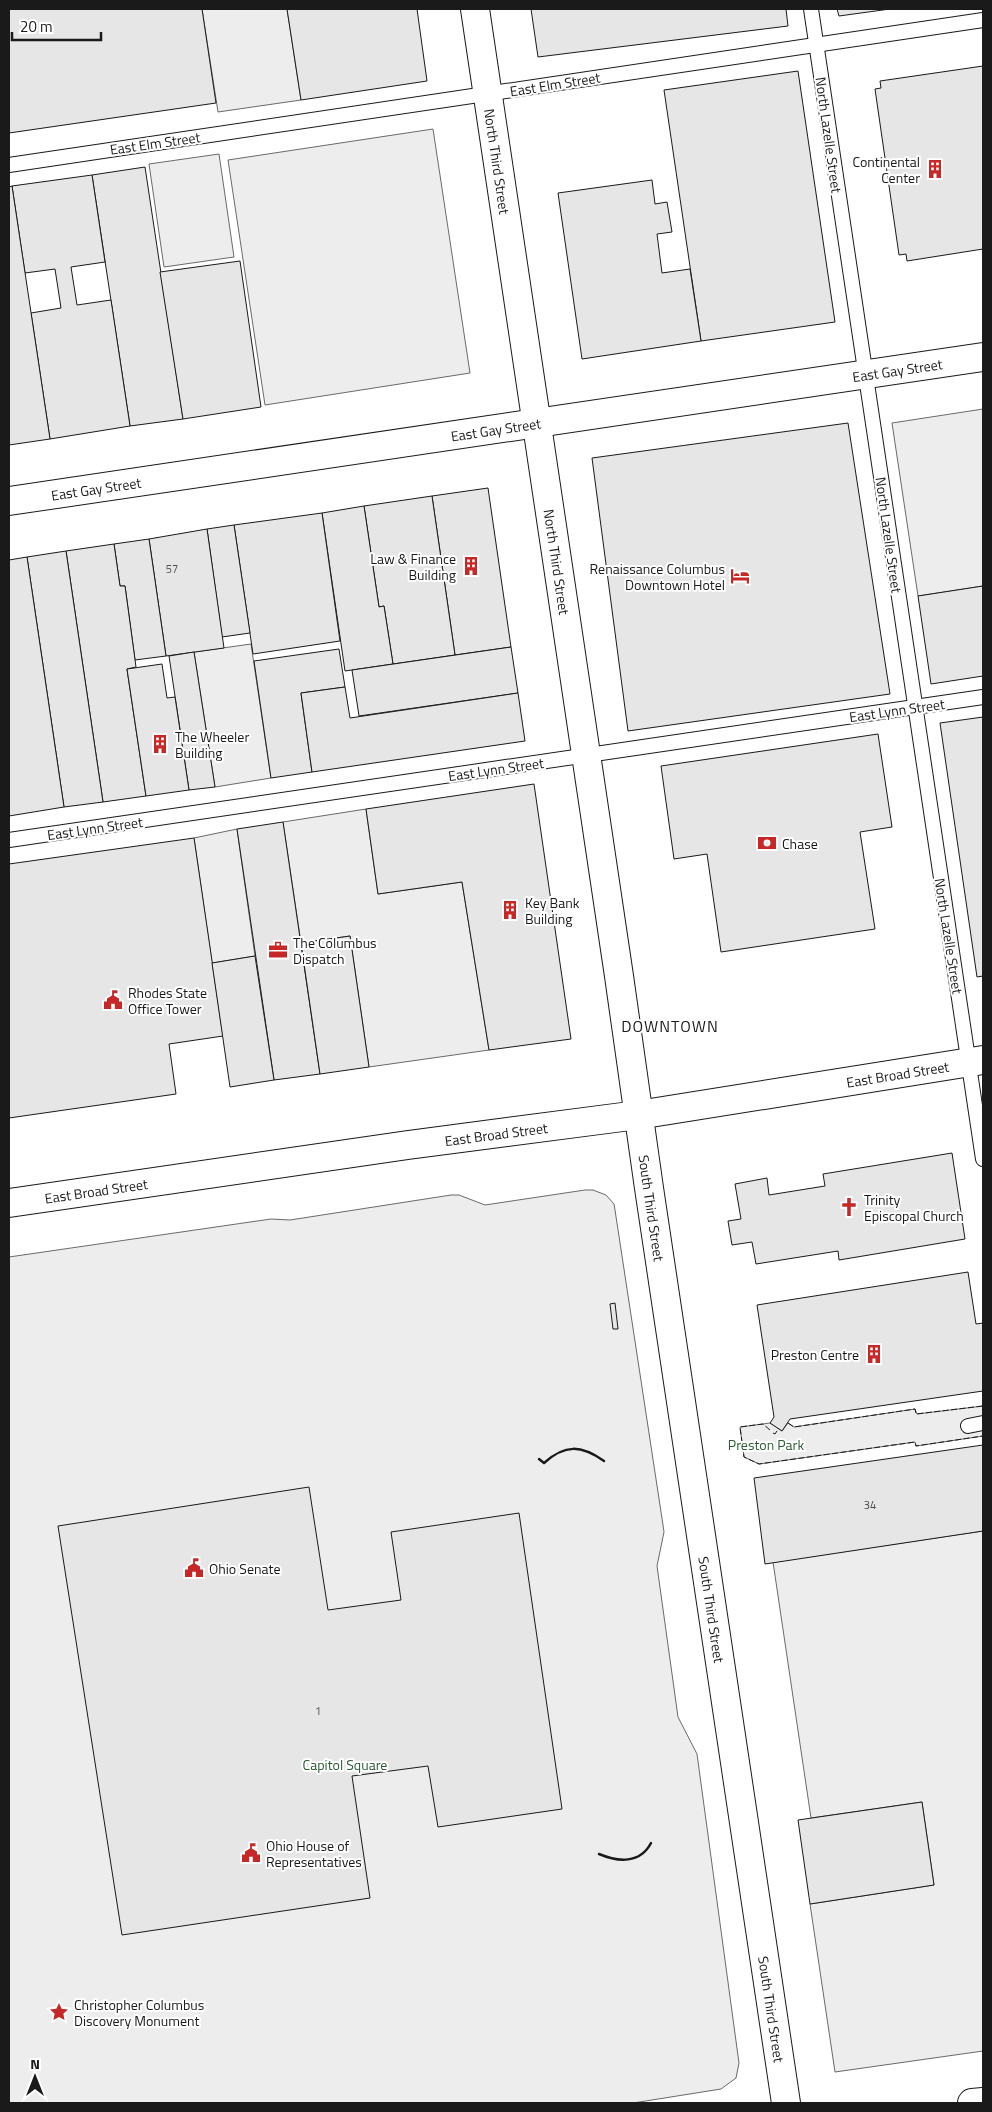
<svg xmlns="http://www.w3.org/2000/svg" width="992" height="2112" font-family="'Titillium Web',sans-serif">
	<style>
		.built { fill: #ededed; stroke: #6a6a6a }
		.building { fill: #e6e6e6; stroke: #1a1a1a }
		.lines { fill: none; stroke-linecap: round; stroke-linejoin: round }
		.lane-casing { stroke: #1a1a1a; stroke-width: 16 }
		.secondary-casing { stroke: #1a1a1a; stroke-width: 30 }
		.primary-casing { stroke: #1a1a1a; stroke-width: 30 }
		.lane { stroke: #fff; stroke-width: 14 }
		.secondary { stroke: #fff; stroke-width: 28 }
		.primary { stroke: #fff; stroke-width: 28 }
		.fence { stroke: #1a1a1a; stroke-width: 1; stroke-dasharray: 6 2.5; stroke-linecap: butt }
		.wall { stroke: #1a1a1a; stroke-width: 2.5 }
		.labels { text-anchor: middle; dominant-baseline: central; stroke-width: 4; stroke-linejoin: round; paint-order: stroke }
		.number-label { font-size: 11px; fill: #4d4d4d }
		.street-label { font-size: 14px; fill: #1a1a1a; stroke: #fff }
		.poi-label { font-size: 14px; fill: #1a1a1a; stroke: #fff; text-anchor: start }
		.park-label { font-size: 14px; fill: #2b5a34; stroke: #fff }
		.quarter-label { font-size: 16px; letter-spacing: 1px; fill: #1a1a1a; stroke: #fff }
	</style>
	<rect width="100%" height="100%" fill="#fff"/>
	<g class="built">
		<polygon points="202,9 287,9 301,100 218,112"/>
		<polygon points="433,129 470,373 265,405 228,160"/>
		<polygon points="219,154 234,257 164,267 149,164"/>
		<polygon points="983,409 983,586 918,596 892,423"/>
		<polygon points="251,644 271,778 215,787 194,652"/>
		<polygon points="366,809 378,894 462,882 489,1050 369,1067 350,936 301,943 283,822"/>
		<polygon points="237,829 255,956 212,963 194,838"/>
		<polygon points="585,1190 593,1190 606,1195 614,1204 615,1210 663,1525 664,1532 657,1566 678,1717 697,1754 739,2063 736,2078 721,2089 633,2103 9,2103 9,1257 271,1219 290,1220 451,1195 459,1195 485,1205"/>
		<polygon points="983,1406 983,1436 916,1446 915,1442 759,1464 744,1457 740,1427 770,1423 782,1431 788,1423 794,1427 915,1409 917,1414"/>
		<polygon points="983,1531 983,2051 835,2072 810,1904 934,1885 922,1802 811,1818 773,1562"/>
	</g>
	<g class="building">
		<polygon points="9,9 202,9 216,103 9,133"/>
		<polygon points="287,9 417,9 427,81 301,100"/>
		<polygon points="531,9 786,9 788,26 538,57"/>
		<polygon points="837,9 890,9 839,16"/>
		<polygon points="983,66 983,249 907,261 906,254 899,255 875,89 881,88 880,81"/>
		<polygon points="798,71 835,322 701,341 664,90"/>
		<polygon points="145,167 183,419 130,426 92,175"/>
		<polygon points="92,175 105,262 71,267 77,305 111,300 130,426 50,439 31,313 61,308 55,269 25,273 12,186"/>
		<polygon points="652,180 655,204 667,202 672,232 657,234 662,273 690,269 701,341 582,359 558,193"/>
		<polygon points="12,186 50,439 9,445 9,187"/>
		<polygon points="240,261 261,407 183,419 160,272"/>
		<polygon points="848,423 890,694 628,731 592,458"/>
		<polygon points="488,488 511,647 455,655 432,496"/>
		<polygon points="432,496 455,655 393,664 384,606 379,607 364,506"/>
		<polygon points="364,506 379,607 384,606 393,664 345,671 322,513"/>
		<polygon points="322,513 340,641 253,654 234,525"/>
		<polygon points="234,525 250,633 222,637 207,529"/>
		<polygon points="207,529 224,648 166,656 149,539"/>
		<polygon points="149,539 166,656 135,660 125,586 120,586 114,544"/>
		<polygon points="114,544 120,586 125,586 136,667 127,669 146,796 103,802 66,551"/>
		<polygon points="66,551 103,802 64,807 27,557"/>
		<polygon points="27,557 64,807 9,816 9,560"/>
		<polygon points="983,586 983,676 931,684 918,596"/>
		<polygon points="511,647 518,693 359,716 352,670"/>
		<polygon points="339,649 345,687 301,693 312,772 271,778 254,661"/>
		<polygon points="194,652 215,787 189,790 169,656"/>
		<polygon points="162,664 167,698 175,697 189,790 146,796 127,669"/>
		<polygon points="345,687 350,718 518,693 525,741 312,772 301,693"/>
		<polygon points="983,717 983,976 977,977 940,723"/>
		<polygon points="878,734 892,827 860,832 875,929 721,952 707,854 674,859 661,766"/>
		<polygon points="534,784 571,1039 489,1050 462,882 378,894 366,809"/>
		<polygon points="283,822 320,1074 274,1080 237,829"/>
		<polygon points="194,838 223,1036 169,1044 176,1094 9,1118 9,864"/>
		<polygon points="350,936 369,1067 320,1074 301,943"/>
		<polygon points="255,956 274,1080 230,1087 212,963"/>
		<polygon points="952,1153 965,1239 839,1260 838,1251 756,1264 752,1242 732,1245 728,1221 741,1219 735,1184 767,1178 769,1195 825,1186 823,1174"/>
		<polygon points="968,1272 976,1324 983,1323 983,1391 790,1419 782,1431 770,1423 774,1417 757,1305"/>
		<polygon points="615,1303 618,1329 613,1329 610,1304"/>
		<polygon points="983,1445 983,1531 765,1564 754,1478"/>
		<polygon points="309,1487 328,1610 401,1600 391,1532 519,1513 562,1809 438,1827 428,1766 352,1776 370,1898 122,1935 58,1526"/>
		<polygon points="922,1802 934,1885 810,1904 798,1820"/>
	</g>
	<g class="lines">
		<g class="lane-casing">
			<g id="lane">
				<polyline points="811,9 983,1159"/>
				<polyline points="9,165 983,20"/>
				<polyline points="9,840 983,697"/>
				<polyline points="968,1426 983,1423"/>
			</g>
		</g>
		<g class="secondary-casing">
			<g id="secondary">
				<path id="s1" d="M9 501 983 357"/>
				<polyline points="972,2103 983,2102"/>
			</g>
		</g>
		<g class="primary-casing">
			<g id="primary">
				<path id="s2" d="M475 9 619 976 649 1188 786 2103"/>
				<path id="s3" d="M9 1203 408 1145 638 1115 983 1060"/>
			</g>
		</g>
		<use href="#lane" class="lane"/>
		<use href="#secondary" class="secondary"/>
		<use href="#primary" class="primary"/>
		<g class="fence">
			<polyline points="788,1423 794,1427 915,1409 916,1414 983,1406"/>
			<polyline points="770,1430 763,1424 740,1427 744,1457 759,1464 915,1442 916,1446 983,1436"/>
			<polyline points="773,1433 775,1434 779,1428"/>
		</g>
		<g class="wall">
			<path d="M539 1459 544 1463C565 1444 581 1445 604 1461"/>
			<path d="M599 1854C618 1862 640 1864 651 1843"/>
		</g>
	</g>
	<defs>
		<g id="building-bare" transform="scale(1.5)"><path d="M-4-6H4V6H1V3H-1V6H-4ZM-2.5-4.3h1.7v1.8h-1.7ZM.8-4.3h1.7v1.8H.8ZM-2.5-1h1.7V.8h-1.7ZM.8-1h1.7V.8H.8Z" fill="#c62828" stroke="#fff" stroke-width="2.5" paint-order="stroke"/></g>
		<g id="hotel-bare" transform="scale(1.5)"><path d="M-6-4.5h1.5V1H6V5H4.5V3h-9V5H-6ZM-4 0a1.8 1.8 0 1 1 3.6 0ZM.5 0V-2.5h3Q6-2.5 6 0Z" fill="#c62828" stroke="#fff" stroke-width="2.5" paint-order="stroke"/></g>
		<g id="bank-bare" transform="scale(1.5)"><path d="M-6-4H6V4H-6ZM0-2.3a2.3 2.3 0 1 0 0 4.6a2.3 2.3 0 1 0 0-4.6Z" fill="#c62828" stroke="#fff" stroke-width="2.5" paint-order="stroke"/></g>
		<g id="office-bare" transform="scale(1.5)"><path d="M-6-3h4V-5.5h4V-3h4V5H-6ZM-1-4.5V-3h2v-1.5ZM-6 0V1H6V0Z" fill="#c62828" stroke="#fff" stroke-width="2.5" paint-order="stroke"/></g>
		<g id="civic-bare" transform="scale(1.5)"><path d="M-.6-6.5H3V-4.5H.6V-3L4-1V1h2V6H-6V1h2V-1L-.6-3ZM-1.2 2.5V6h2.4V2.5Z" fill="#c62828" stroke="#fff" stroke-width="2.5" paint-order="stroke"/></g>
		<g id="church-bare" transform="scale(1.5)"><path d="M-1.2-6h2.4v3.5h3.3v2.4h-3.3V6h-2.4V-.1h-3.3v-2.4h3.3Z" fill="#c62828" stroke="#fff" stroke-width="2.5" paint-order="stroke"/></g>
		<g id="sight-bare" transform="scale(1.5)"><path d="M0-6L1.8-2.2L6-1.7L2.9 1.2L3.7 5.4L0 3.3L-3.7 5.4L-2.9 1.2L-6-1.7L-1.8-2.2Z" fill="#c62828" stroke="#fff" stroke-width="2.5" paint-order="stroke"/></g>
	</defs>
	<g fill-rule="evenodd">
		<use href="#building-bare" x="935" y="169"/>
		<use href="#building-bare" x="471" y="566"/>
		<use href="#hotel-bare" x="740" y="576"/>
		<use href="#building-bare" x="160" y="744"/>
		<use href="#bank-bare" x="767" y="843"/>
		<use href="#building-bare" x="510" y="910"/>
		<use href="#office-bare" x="278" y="950"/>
		<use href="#civic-bare" x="113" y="1000"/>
		<use href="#church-bare" x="849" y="1207"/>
		<use href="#building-bare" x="874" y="1354"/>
		<use href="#civic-bare" x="194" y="1568"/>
		<use href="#civic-bare" x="251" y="1853"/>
		<use href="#sight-bare" x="59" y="2012"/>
	</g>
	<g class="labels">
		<g class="number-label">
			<text x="172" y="569">57</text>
			<text x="870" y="1505">34</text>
			<text x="318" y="1711">1</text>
		</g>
		<g class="street-label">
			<text transform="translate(555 84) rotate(-9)">East Elm Street</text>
			<text transform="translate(829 135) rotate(82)">North Lazelle Street</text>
			<text transform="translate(155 143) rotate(-8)">East Elm Street</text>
			<text stroke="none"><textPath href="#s2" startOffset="154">North Third Street</textPath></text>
			<text stroke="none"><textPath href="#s1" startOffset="898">East Gay Street</textPath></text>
			<text stroke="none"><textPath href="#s1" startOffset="492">East Gay Street</textPath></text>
			<text stroke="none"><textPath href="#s1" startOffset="88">East Gay Street</textPath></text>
			<text transform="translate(889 535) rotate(82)">North Lazelle Street</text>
			<text stroke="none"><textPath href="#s2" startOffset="559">North Third Street</textPath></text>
			<text transform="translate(897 710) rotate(-8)">East Lynn Street</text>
			<text transform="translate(496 769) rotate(-8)">East Lynn Street</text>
			<text transform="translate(95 828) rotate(-8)">East Lynn Street</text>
			<text transform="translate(949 936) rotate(81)">North Lazelle Street</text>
			<text stroke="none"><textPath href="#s3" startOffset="898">East Broad Street</textPath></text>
			<text stroke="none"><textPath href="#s3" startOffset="492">East Broad Street</textPath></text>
			<text stroke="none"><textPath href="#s3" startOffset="88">East Broad Street</textPath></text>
			<text stroke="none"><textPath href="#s2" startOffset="1212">South Third Street</textPath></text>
			<text stroke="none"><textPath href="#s2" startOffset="1618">South Third Street</textPath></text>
			<text stroke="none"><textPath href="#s2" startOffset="2022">South Third Street</textPath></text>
		</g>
		<g class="poi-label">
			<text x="920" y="161" text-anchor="end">Continental<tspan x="920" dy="16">Center</tspan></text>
			<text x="456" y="558" text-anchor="end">Law &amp; Finance<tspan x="456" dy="16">Building</tspan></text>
			<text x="725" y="568" text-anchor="end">Renaissance Columbus<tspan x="725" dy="16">Downtown Hotel</tspan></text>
			<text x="175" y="736">The Wheeler<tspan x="175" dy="16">Building</tspan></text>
			<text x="782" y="843">Chase</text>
			<text x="525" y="902">Key Bank<tspan x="525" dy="16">Building</tspan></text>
			<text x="293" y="942">The Columbus<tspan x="293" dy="16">Dispatch</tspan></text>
			<text x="128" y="992">Rhodes State<tspan x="128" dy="16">Office Tower</tspan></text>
			<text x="864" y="1199">Trinity<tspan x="864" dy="16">Episcopal Church</tspan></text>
			<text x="859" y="1354" text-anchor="end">Preston Centre</text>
			<text x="209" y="1568">Ohio Senate</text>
			<text x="266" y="1845">Ohio House of<tspan x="266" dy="16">Representatives</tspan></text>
			<text x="74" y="2004">Christopher Columbus<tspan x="74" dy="16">Discovery Monument</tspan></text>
		</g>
		<g class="park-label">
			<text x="766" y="1444">Preston Park</text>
			<text x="345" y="1764">Capitol Square</text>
		</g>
		<g class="quarter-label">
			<text x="670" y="1026">DOWNTOWN</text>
		</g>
	</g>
	<rect width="992" height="2112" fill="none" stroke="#1a1a1a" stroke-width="20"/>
	<g transform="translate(35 2077)" stroke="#ffffff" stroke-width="4" paint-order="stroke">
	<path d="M0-4L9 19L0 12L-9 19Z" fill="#1a1a1a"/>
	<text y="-8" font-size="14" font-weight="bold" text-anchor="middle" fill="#1a1a1a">N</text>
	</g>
	<path d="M12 32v8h89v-8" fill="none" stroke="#1a1a1a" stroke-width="2.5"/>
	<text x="20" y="32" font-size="15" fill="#1a1a1a" stroke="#ffffff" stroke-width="4" paint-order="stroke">20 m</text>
</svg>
